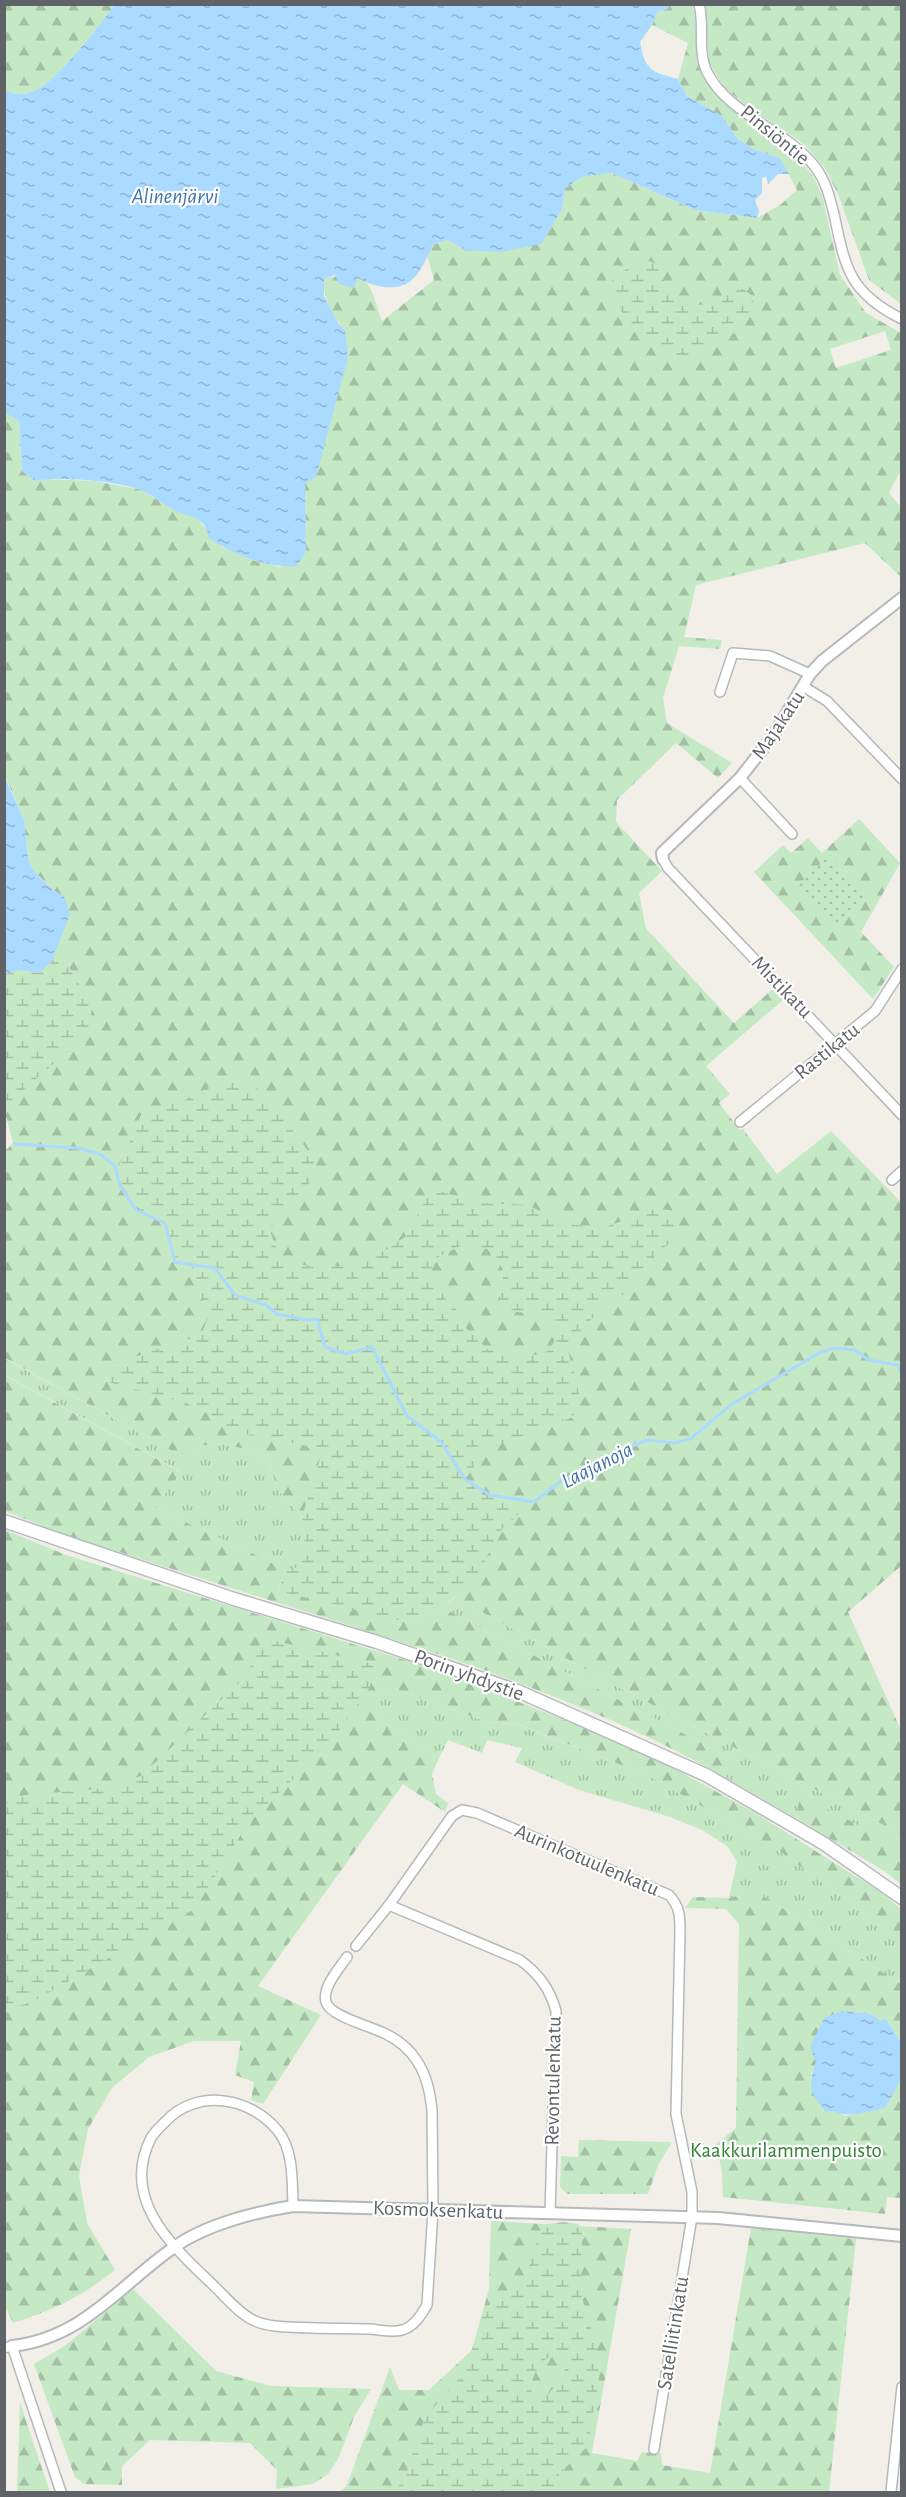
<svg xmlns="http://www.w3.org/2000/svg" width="906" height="2497" font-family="'Alegreya Sans',sans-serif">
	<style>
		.grass { fill: url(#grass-tufts) }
		.forest { fill: url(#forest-firs); fill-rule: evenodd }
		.wetland { fill: url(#wetland-marsh); fill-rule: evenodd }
		.park { fill: url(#park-dots) }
		.water { fill: url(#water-ripples) }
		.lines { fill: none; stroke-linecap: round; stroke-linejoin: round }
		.stream { stroke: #aadaff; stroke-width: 3 }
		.minor-casing { stroke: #b5b8bc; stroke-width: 12 }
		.tertiary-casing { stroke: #b5b8bc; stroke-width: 14 }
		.secondary-casing { stroke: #b6babf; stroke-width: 15 }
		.minor { stroke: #fff; stroke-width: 9 }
		.tertiary { stroke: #fff; stroke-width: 10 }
		.secondary { stroke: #fff; stroke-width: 12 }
		.labels { text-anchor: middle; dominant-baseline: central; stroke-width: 4.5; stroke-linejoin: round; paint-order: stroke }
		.street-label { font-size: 21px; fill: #5f6368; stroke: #fff }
		.park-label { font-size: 21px; fill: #348238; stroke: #fff }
		.water-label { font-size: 22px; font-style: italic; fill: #4174aa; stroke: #fff }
	</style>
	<defs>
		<pattern id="grass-tufts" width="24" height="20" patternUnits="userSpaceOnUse" patternTransform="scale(1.5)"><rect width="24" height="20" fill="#c5e8c5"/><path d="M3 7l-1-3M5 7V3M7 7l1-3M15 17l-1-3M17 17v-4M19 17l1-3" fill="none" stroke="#a3c0a4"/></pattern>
		<pattern id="forest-firs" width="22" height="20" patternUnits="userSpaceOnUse" patternTransform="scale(1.5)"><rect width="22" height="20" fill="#c5e8c5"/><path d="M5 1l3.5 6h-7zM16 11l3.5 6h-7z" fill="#a3c0a4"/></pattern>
		<pattern id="wetland-marsh" width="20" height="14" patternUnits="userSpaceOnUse" patternTransform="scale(1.5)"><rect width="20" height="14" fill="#c5e8c5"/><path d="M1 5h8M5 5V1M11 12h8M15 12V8" fill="none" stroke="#a3c0a4"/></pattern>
		<pattern id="park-dots" width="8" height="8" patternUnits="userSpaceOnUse" patternTransform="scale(1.5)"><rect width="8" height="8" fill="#c5e8c5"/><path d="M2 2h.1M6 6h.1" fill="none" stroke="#a3c0a4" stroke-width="1.8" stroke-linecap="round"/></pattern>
		<pattern id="water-ripples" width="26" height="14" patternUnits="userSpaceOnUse" patternTransform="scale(1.5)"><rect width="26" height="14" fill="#aadaff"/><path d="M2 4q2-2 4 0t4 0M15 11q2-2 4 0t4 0" fill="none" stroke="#8eb4d2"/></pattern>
	</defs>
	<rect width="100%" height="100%" fill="#f1efe8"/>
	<g class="grass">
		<polygon points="4,1358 187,1459 201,1446 219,1443 258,1452 270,1464 277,1489 302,1517 307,1555 298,1567 285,1572 267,1560 155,1508 180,1471 5,1375"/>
		<polygon points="455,1597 618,1687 901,1834 901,1848 799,1800 796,1818 725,1777 734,1769 734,1760 443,1608"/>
		<polygon points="392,1688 488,1722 519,1725 649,1776 780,1851 901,1941 901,1984 762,1895 742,1895 729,1898 737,1862 727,1846 702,1830 670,1817 579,1790 515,1762 522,1748 487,1740 482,1753 448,1740 439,1758 375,1716 379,1696"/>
	</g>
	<g class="forest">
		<path d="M4 5H116C98 26 59 79 36 90 25 96 16 94 5 91Z"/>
		<path d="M670 5H693L703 77 717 95 794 153 813 176 822 195 840 275 866 313 901 333V470L889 493 901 507V577L865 543 696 585 684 637 722 640 720 649 679 646 663 698 667 723 732 763 718 778 676 743 617 800 616 822 662 871 639 893 646 929 654 937 734 1023 773 989 783 1000 706 1066 730 1094 719 1103 740 1130 743 1129 777 1174 831 1131 901 1202V1566L848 1612 901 1730V1834L618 1687 455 1597 302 1517 277 1489 270 1464 258 1452 219 1443 201 1446 187 1459 5 1358 4 1152 13 1143 5 1112V974L52 961 57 945 63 896 53 890 33 870 28 858 24 819 5 776V413L19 421 22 471 35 481 46 479 94 481 139 489 177 511 195 516 222 547 255 561 280 567 306 551 305 483 345 330C331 315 324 299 323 279 335 275 360 273 368 285 375 295 377 310 382 321L434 280 427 255 434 244 448 240 465 250 562 209 565 188 584 176 612 173 695 210 757 218 780 205 797 190 780 158 753 149 737 138 722 116 687 96 678 79 688 43 652 25 657 12 667 9ZM885 331 891 350 836 368 830 349Z"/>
		<polygon points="704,5 901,5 901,304 869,280 838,194 825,168 804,144 744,104 726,89 715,73 709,62"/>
		<polygon points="859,819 900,863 861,932 894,967 873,999 754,872 783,845 791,853 808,838 822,853"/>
		<path d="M4 1375 181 1472 155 1508 267 1560 285 1572 278 1590 413 1621 443 1608 734 1760V1769L725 1777C598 1705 459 1660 320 1616 233 1589 147 1561 60 1533L5 1511Z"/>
		<path d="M5 1530 66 1555 437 1670 575 1724 664 1763 757 1814 879 1891 901 1909V1941L780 1851 649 1776 520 1725 488 1722 392 1688 379 1696 375 1716 439 1758 432 1774 436 1794 448 1803 445 1812 403 1784 258 1986 321 2015 263 2104 251 2100 254 2082 235 2075 241 2041H194L149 2057 112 2088 88 2129 79 2176 87 2223 115 2270C79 2298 56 2309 13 2323L5 2306Z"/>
		<polygon points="807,1798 901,1848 901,1884 884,1871 796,1818 799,1800"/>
		<path d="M742 1895H762L901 1984V2043L886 2019 879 2020 871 2014 861 2013 816 2063 810 2078 832 2110 846 2116C860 2111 872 2112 886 2107L901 2077V2198L887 2197 885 2214 723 2197 722 2172 716 2144 736 2128 739 1924 726 1909 685 1908 693 1897 729 1898Z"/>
		<polygon points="579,2140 672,2142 658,2165 648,2194 567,2194 560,2187 561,2156 578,2157"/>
		<polygon points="491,2221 631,2229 592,2453 637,2461 642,2452 661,2453 662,2465 710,2473 751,2228 856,2239 829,2492 340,2492 347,2485 390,2367 399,2390 429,2390 472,2350 489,2289"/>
		<polygon points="133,2289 216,2371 271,2386 371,2389 354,2417 339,2457 328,2474 313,2484 276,2489 277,2470 250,2443 150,2440 122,2466 122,2485 84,2484 75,2477 34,2364 66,2345"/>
		<polygon points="20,2403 50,2492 17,2492"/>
	</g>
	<g class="wetland">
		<path d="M650 261 658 266 669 293 687 304 707 305 741 288 753 296C755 328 733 333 709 347 703 350 695 357 689 358 659 362 613 311 609 285L619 272Z"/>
		<polygon points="57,945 92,1008 88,1034 5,1106 5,974 20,970 39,973 52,961"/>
		<path d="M224 1078 251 1083 266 1096 316 1161 315 1177 273 1222 271 1234 280 1257 298 1265 344 1266 384 1251 405 1237 429 1194 438 1191 484 1203 528 1205 561 1222 600 1229 654 1209 670 1210 677 1222 671 1243 657 1252 643 1277 627 1293 605 1304 567 1346 580 1397 573 1417 488 1449 465 1479 483 1495 534 1500 498 1533 481 1570 443 1608 413 1621 398 1620 278 1591 285 1572 298 1567 306 1555 302 1517 323 1449 225 1430 217 1418 186 1403 108 1382 107 1366 201 1335 209 1315 190 1262 173 1256 165 1225 135 1206 115 1174 142 1113 191 1098ZM462 1245 492 1250 504 1272 499 1303 507 1311 546 1315 559 1334 548 1351 531 1356 487 1349 462 1324 454 1304 448 1303 430 1272 435 1259Z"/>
		<polygon points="263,1638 374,1664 370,1687 330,1743 248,1823 195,1909 32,2002 5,2010 5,1804 25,1795 96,1789 141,1776 245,1677"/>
		<path d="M564 2222 578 2224 582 2229 581 2294 598 2354 600 2371 588 2446 560 2473 556 2480 562 2492H395L406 2475 419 2432 427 2415 461 2376 472 2350 482 2315 490 2304 518 2286 526 2276 539 2236 547 2224ZM557 2355C576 2369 556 2384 545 2398H536L531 2390C532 2375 540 2357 557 2355Z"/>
	</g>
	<polygon class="park" points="830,855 869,895 835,927 796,887"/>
	<g class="water">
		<path d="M116 4 670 5 667 9 657 12 652 25 640 42C645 71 652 72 678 79L687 96 722 116 737 138 753 149 780 158 789 174H778L768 184 766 176 762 178V193L755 200 759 211 757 218 695 210 612 173 584 176 565 188 562 209 541 244 500 252 465 250 448 240 434 244C428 254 423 268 415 277 401 293 375 288 358 278L353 288 339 284 335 275 324 279V296L338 323 345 330 348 357 316 477 305 483 306 551 297 566C266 568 234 555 209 538 205 516 192 518 176 511 164 505 153 495 140 490 119 481 58 476 35 481L22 471 19 421 5 413V91C16 94 25 96 36 90 59 79 98 26 116 4Z"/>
		<polygon points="4,776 24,819 28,858 33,870 53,890 64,896 70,914 52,961 39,973 20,970 5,974"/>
		<path d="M842 2011 871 2014 879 2020 886 2019 901 2043 902 2077 886 2107C872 2112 843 2119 832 2110L826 2112C810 2093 807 2086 816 2063L810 2047 825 2017Z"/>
	</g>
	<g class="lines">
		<polyline class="stream" points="14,1144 77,1148 100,1154 115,1166 120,1186 136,1210 165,1223 175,1262 215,1268 235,1295 266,1305 277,1314 307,1320 317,1319 325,1347 346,1354 372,1347 407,1416 441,1442 465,1479 490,1495 534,1502 562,1480 582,1471 612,1462 634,1445 648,1440 674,1443 690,1439 732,1404 819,1353 834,1348 855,1350 869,1360 898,1365 902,1373"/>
		<g class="minor-casing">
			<g id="minor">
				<path d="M699 4C705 26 697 51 707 72 729 116 787 129 816 168 826 182 830 198 834 214 845 267 849 293 902 319"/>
				<polyline points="804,687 827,701 902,779"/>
				<polyline points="720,692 733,653 770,656 810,674"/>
				<polyline points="740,778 792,834"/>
				<polyline points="663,859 668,868 902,1115"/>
				<polyline points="740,1122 875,1011 902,969"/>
				<polyline points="892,1180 902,1171"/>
				<path d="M389 1905 520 1960C539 1974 550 1989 556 2011L550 2213"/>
				<path d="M356 1946 389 1905 452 1816 462 1810 477 1813 669 1895C680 1907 680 1916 680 1932L676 2114 692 2192V2217L654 2449"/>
				<path d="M293 2206C292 2182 294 2151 278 2131 251 2097 197 2088 166 2121 161 2126 155 2131 151 2138 120 2199 171 2245 212 2284 225 2296 237 2312 253 2320 259 2323 267 2325 275 2326 306 2329 339 2328 370 2329 380 2330 393 2333 402 2330 414 2327 421 2315 427 2305L433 2210 432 2110C430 2093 427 2076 417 2061 410 2050 398 2040 386 2034 373 2027 329 2016 326 2002 322 1987 339 1969 347 1957"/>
				<polyline points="4,2348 12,2346 61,2492"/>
				<polyline points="891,2492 902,2387"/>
			</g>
		</g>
		<g class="tertiary-casing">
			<g id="tertiary">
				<polyline points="663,859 662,853 667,848 740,778 773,736 810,674 822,661 902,598"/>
				<path d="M12 2346C83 2338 119 2286 173 2248 204 2225 255 2212 293 2206L718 2218 902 2236"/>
			</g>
		</g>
		<g class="secondary-casing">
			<polyline id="secondary" points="4,1521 234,1599 377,1642 520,1692 706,1775 823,1843 902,1898"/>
		</g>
		<use href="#minor" class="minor"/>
		<use href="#tertiary" class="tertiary"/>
		<use href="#secondary" class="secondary"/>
	</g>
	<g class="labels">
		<g class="street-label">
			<text transform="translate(775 135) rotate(39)">Pinsiöntie</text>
			<text transform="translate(778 725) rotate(-56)">Majakatu</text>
			<text transform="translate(782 987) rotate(46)">Mistikatu</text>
			<text transform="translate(827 1051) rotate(-39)">Rastikatu</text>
			<text transform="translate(469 1675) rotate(20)">Porin yhdystie</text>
			<text transform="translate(587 1860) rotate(23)">Aurinkotuulenkatu</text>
			<text transform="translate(553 2081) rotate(-89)">Revontulenkatu</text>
			<text transform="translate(438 2210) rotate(2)">Kosmoksenkatu</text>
			<text transform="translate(673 2333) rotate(-81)">Satelliitinkatu</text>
		</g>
		<g class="park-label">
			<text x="786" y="2150">Kaakkurilammenpuisto</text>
		</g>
		<g class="water-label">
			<text x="175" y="196">Alinenjärvi</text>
			<text transform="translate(597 1465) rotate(-27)">Laajanoja</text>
		</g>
	</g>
	<rect width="906" height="2497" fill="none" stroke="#5f6368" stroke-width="12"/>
</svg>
